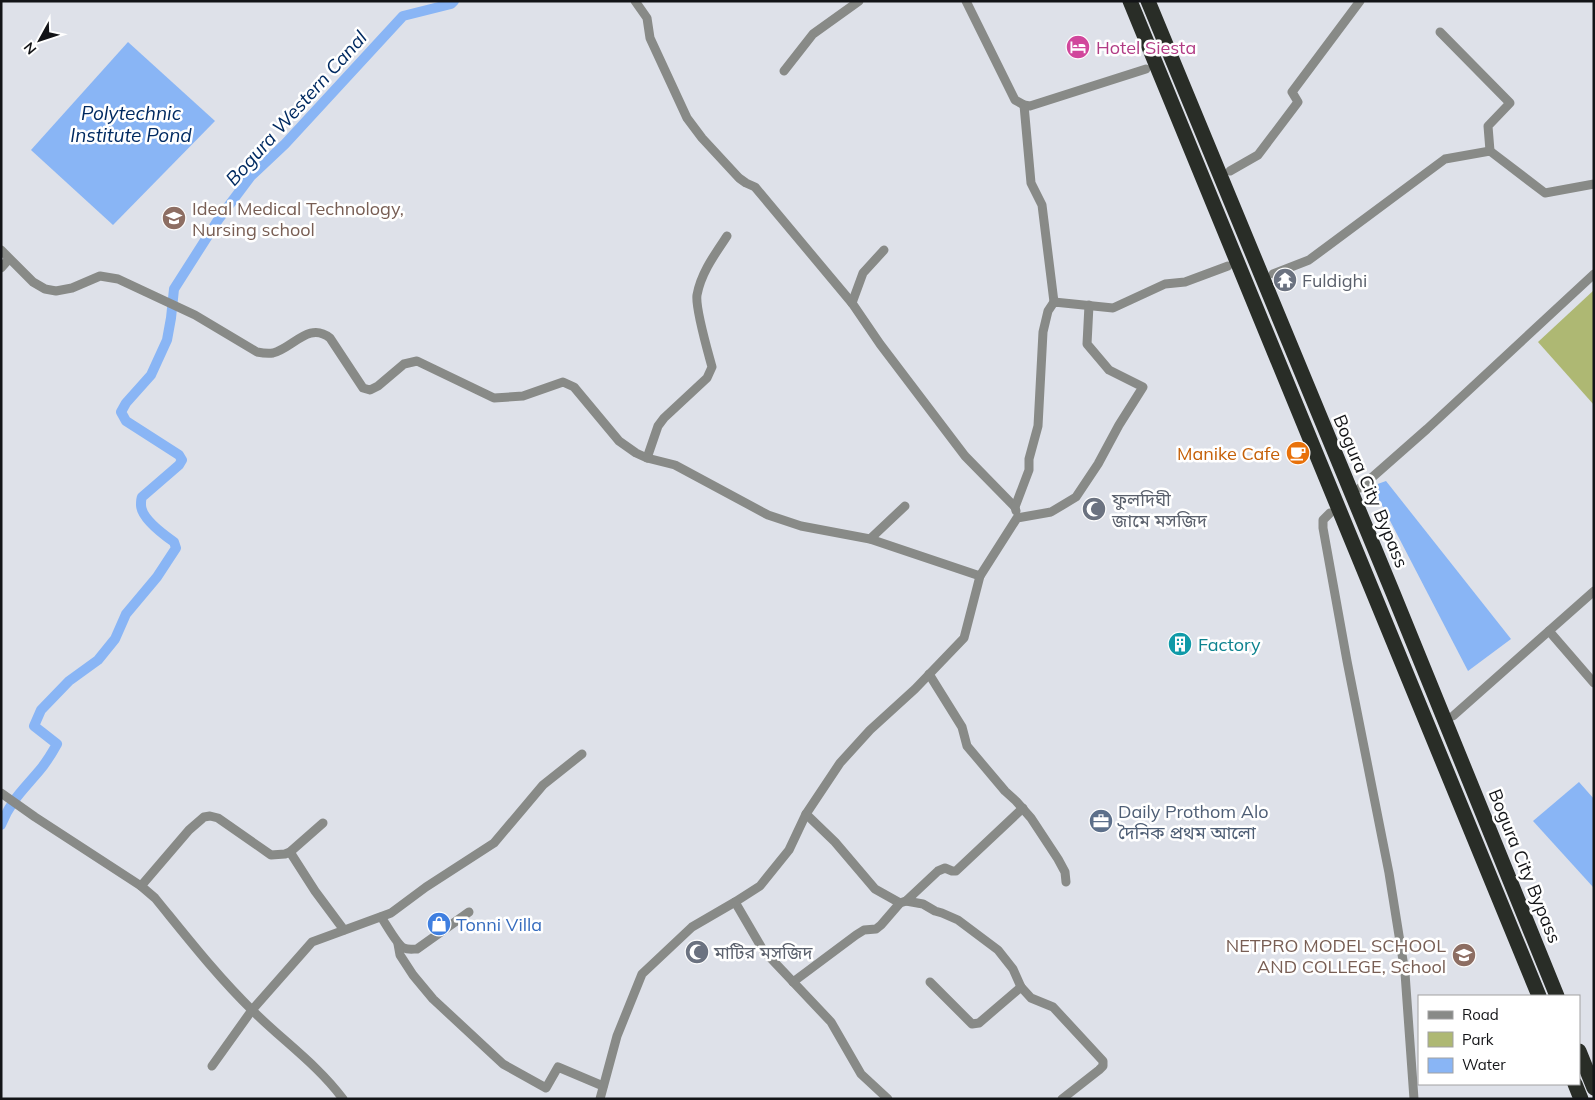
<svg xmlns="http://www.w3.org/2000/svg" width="1595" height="1100" font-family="Mulish,'Noto Sans Bengali',sans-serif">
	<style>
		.green { fill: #aeb873 }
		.water { fill: #89b5f5 }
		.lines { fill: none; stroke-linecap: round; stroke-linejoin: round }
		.canal { stroke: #89b5f5; stroke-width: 10 }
		.street { stroke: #888a87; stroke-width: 9 }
		.highway { stroke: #292d27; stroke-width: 15 }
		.labels { text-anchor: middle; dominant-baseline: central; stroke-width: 5; stroke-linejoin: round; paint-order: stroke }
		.hotel-label { font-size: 18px; fill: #b23c85; stroke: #fff; text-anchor: start }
		.education-label { font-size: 18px; fill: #785e54; stroke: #fff; text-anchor: start }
		.worship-label { font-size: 18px; fill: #5b616d; stroke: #fff; text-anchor: start }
		.food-label { font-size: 18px; fill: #c56008; stroke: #fff; text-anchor: end }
		.street-label { font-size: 18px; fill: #131417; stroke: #fff }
		.culture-label { font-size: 18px; fill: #0d838f; stroke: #fff; text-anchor: start }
		.service-label { font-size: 18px; fill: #4e5e75; stroke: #fff; text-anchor: start }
		.shop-label { font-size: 18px; fill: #366cbe; stroke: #fff; text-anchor: start }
		.water-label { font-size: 19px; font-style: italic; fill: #002a61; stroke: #fff }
	</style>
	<rect width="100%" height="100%" fill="#dee1e9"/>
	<polygon class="green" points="1594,290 1594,405 1538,342"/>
	<g class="water">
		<polygon points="128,42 215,121 113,225 31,150"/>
		<polygon points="1386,481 1511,639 1468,671 1372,486"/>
		<polygon points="1579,782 1594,799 1593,887 1533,821"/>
	</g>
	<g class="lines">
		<path class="canal" d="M1 825C11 800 23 790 39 771 46 763 52 753 57 744L34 726 41 710 69 681 98 660 115 639 126 614 157 577 176 548 174 542C164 535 141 518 141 505 141 502 141 499 142 497L179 465 182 460 179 455 126 421 121 412 126 403 151 375 167 340 171 318 174 289 218 220 251 176 285 144 403 16 451 4 454 1"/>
		<g class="street">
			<polyline points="635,1 647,18 650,38 687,118 702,138 739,178 746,183 755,187 852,303 880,344 965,456 1015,507"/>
			<polyline points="966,1 1015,100 1024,105 1030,106 1146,69"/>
			<polyline points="1440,32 1510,103 1488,126 1490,151"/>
			<polyline points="784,71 813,34 859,1"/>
			<polyline points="1024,105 1031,183 1042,205 1054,302"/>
			<polyline points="1230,171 1258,155 1298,102 1292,92 1360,1"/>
			<path d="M1 250 33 282 45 289 56 291 72 288 100 276 118 279 195 315 257 352C262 353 267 354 273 353 293 348 309 321 330 338L363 388 370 390 378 386 404 364 417 361 494 398 523 396 563 382 574 387 619 441 636 453 647 458 658 426 664 418 707 378 712 367C708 352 695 308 697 295 701 273 715 254 727 236"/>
			<polyline points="1,268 9,259"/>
			<polyline points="1273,274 1309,260 1445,159 1490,151 1545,193 1594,184"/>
			<polyline points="852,303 863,273 884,250"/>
			<polyline points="647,458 675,465 768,515 801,526 870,539 980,576"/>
			<polyline points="1360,488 1427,429 1594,274"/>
			<polyline points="1016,511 1015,507 1029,470 1029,459 1038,426 1043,332 1048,311 1054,302 1113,308 1165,284 1185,282 1228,266"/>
			<polyline points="1330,513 1323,520 1323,528 1347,661 1389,873 1405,973 1414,1099"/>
			<polyline points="870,539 905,506"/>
			<polyline points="1549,631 1594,683"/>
			<polyline points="929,674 962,727 967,746 1005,791 1016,801 1031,818 1058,859 1065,872 1066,882"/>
			<polyline points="1453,716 1594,591"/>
			<path d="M1 793 35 817 141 886 155 898C186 936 217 976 253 1011 282 1040 318 1065 343 1099"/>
			<polyline points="806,814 835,842 875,889 900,903"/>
			<polyline points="290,852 315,891 344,930"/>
			<polyline points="141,886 189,830 204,817 210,816 218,818 271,855 285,854 290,852 323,823"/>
			<polyline points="906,901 923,904 935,911 942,913 958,920 998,950 1013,969 1021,987 1031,998 1053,1007 1103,1061 1103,1066 1099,1070 1062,1099"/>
			<polyline points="735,902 760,886 789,850 806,814 840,763 870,730 915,689 964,638 980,576 1017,518 1051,512 1076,497 1098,464 1119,425 1143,387 1109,370 1087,344 1089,305"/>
			<path d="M381 917C386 924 398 946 404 948 408 950 413 949 417 949L469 912"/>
			<polyline points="398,944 400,955 413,975 433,999 503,1064 546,1088 558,1067 603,1086"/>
			<polyline points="793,982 856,935 864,930 876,929 881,925 900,903 906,901 938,871 945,868 952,871 956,871 1023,808"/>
			<polyline points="930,982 972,1024 979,1023 1021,987"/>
			<polyline points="212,1066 252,1010 312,942 391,913 426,887 494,843 543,785 582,754"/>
			<polyline points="600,1099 617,1036 642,974 692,927 735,902 763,950 831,1022 861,1074 888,1099"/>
		</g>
		<g class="highway">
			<polyline points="1130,1 1539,996"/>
			<polyline points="1148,1 1393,593 1557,996"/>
			<polyline points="1579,1051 1594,1088"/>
			<polyline points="1575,1084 1581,1099"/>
		</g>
	</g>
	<defs>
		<g id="hotel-disc" transform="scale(1.25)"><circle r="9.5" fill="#d1479c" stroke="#fff"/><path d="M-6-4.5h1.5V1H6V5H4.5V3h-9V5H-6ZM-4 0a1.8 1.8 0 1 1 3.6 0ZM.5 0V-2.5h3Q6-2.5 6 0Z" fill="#fff"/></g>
		<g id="school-disc" transform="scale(1.25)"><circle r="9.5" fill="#8d6e63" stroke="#fff"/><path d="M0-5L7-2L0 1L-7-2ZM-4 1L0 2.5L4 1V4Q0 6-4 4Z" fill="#fff"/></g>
		<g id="temple-disc" transform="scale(1.25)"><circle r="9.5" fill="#6b7280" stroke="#fff"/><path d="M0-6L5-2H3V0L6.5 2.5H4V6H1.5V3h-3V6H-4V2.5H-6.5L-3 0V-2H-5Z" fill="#fff"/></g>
		<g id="cafe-disc" transform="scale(1.25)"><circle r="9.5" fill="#e8710a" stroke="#fff"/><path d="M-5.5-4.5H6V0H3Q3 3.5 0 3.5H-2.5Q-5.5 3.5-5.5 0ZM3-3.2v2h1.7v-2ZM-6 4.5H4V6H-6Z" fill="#fff"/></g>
		<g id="mosque-disc" transform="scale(1.25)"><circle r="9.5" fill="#6b7280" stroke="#fff"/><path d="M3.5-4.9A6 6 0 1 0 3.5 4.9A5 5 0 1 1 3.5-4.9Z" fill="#fff"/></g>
		<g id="building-disc" transform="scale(1.25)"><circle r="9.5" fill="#0f9aa8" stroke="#fff"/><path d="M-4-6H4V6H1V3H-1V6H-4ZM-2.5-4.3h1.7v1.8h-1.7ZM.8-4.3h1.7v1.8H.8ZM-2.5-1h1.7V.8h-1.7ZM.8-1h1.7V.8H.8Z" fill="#fff"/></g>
		<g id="office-disc" transform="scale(1.25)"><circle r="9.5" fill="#5c6f8a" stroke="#fff"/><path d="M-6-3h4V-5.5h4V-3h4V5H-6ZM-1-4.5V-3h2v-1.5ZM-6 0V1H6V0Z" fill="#fff"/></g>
		<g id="shop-disc" transform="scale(1.25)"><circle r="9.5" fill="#3f7fe0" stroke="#fff"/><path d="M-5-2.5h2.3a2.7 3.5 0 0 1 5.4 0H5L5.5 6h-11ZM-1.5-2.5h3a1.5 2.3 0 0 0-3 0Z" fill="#fff"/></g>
	</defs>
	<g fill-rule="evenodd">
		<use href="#hotel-disc" x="1078" y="47"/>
		<use href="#school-disc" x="174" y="218"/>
		<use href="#temple-disc" x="1285" y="280"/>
		<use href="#cafe-disc" x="1298" y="453"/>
		<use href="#mosque-disc" x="1094" y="509"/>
		<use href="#building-disc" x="1180" y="644"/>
		<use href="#office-disc" x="1101" y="821"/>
		<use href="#shop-disc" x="439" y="924"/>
		<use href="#mosque-disc" x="697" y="952"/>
		<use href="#school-disc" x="1464" y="955"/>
	</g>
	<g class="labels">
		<g class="hotel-label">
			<text x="1096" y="47">Hotel Siesta</text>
		</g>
		<g class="education-label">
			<text x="192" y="208">Ideal Medical Technology,<tspan x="192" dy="21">Nursing school</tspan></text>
			<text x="1446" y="945" text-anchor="end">NETPRO MODEL SCHOOL<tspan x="1446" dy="21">AND COLLEGE, School</tspan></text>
		</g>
		<g class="worship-label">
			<text x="1302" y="280">Fuldighi</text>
			<text x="1112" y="499">ফুলদিঘী<tspan x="1112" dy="21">জামে মসজিদ</tspan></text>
			<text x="714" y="952">মাটির মসজিদ</text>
		</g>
		<g class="food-label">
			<text x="1280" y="453">Manike Cafe</text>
		</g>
		<g class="street-label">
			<text transform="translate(1371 491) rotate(67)">Bogura City Bypass</text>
			<text transform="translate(1525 866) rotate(68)">Bogura City Bypass</text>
		</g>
		<g class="culture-label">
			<text x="1198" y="644">Factory</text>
		</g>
		<g class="service-label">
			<text x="1118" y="811">Daily Prothom Alo<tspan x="1118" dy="21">দৈনিক প্রথম আলো</tspan></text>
		</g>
		<g class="shop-label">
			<text x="456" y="924">Tonni Villa</text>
		</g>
		<g class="water-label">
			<text transform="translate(296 108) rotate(-48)">Bogura Western Canal</text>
			<text x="131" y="113">Polytechnic<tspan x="131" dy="22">Institute Pond</tspan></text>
		</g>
	</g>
	<rect width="1595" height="1100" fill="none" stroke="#131417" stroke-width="5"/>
	<rect x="1418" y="995" width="162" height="90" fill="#ffffff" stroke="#a1a1a2"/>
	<rect x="1428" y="1011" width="25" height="8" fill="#888a87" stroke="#a1a1a2"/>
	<text x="1462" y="1020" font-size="15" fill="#131417">Road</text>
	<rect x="1428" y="1032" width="25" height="15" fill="#aeb873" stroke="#a1a1a2"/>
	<text x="1462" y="1045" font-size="15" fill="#131417">Park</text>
	<rect x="1428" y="1058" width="25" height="15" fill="#89b5f5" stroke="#a1a1a2"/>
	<text x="1462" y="1070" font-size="15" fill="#131417">Water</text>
	<g transform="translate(40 40) rotate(230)" stroke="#ffffff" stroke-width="4" paint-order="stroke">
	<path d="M0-4L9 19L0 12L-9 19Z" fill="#131417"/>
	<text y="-8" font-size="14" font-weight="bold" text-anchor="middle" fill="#131417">N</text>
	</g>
</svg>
